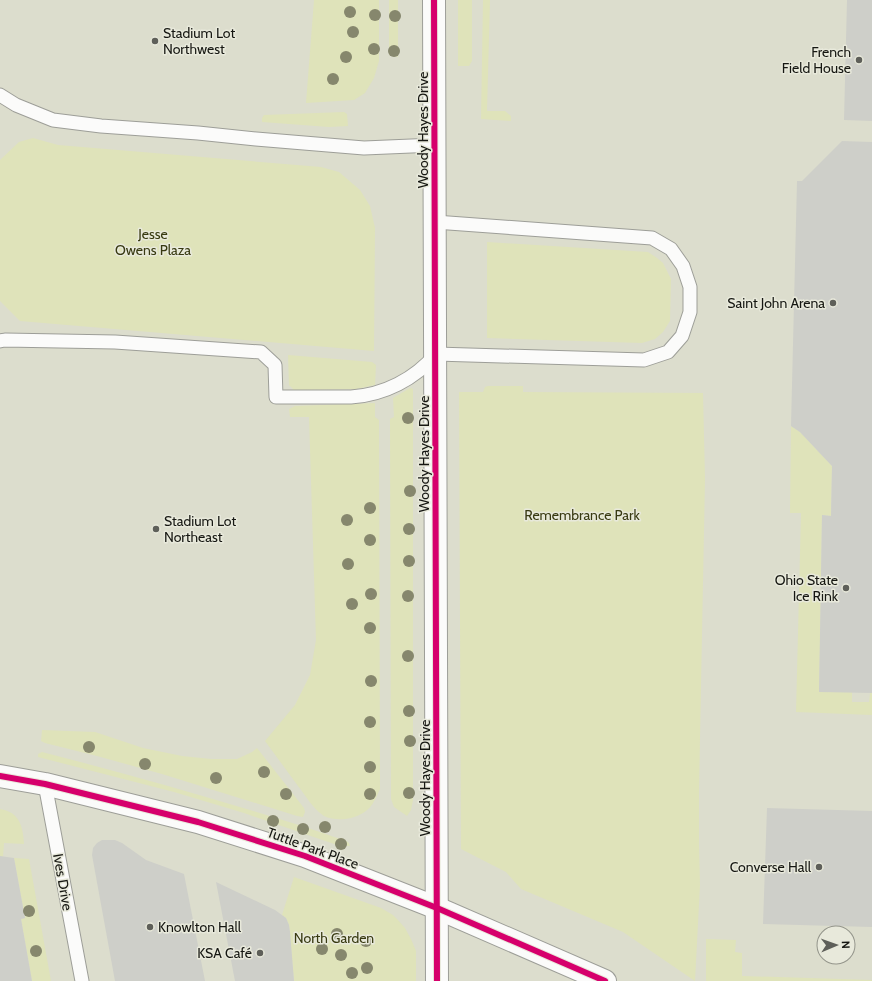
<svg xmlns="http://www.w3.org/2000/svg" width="872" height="981" font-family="Cabin,sans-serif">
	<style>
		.built { fill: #dcddcd; fill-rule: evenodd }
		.green { fill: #dfe3ba }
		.building { fill: #cecfc9 }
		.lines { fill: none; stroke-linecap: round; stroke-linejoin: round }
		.lane-casing { stroke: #9d9e98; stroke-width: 15 }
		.street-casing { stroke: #9d9e98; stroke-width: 24 }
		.secondary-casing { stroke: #9d9e98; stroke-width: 24 }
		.lane { stroke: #fbfbfa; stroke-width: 13 }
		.street { stroke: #fbfbfa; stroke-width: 22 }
		.secondary { stroke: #fbfbfa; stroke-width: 22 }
		.cycleway-casing { stroke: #e8e9db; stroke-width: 8 }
		.cycleway { stroke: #d6006c; stroke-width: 6 }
		.tree { fill: #86876d }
		.poi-dot { fill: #5e5f59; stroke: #e8e9db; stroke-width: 1.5 }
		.labels { text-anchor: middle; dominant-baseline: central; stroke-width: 3; stroke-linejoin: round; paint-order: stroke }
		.poi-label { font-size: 14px; fill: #161712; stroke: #e8e9db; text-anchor: end }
		.street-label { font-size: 14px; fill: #161712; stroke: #e8e9db }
		.park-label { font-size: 14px; fill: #383a11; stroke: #e8e9db }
	</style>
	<rect width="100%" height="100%" fill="#e5e6de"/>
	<path class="built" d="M0 0H872V981H0ZM824 933H848V957H824Z"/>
	<g class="green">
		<polygon points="314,0 379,0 379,61 374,78 365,93 354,100 306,103"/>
		<polygon points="389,0 398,0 398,57 389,55"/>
		<polygon points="458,0 472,0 472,61 469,66 458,66"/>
		<polygon points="483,0 490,0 487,111 505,111 511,116 511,121 481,119"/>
		<polygon points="344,112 347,114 348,126 329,127 262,122 262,118 264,115"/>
		<polygon points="33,138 58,145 321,167 339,172 360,190 370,206 375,228 374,351 20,321 0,301 0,160 19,142"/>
		<polygon points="487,242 648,252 657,258 663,263 671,279 670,321 663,332 655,339 642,343 487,338"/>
		<polygon points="288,355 372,362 376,365 375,385 356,389 294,390 289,385"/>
		<polygon points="488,386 523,386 523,392 703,393 705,479 699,790 699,845 700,885 695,981 623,932 521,889 506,872 461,849 459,392 483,392 485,387"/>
		<polygon points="410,388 413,389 413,800 411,810 407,816 394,807 391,799 390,419 394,417 393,398"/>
		<path d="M375 403V417L379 420 380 789C373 805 369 813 351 818 343 820 332 820 324 816 313 809 306 796 298 786 287 771 276 756 265 741L295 705 310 675 316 640 309 417H290L289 409 295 406Z"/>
		<polygon points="791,426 800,432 832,466 831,516 822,515 821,579 812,579 812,597 821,597 819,692 852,692 852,702 869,702 870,693 872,693 872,715 796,712 801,513 790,513"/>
		<polygon points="42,730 95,732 143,748 182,756 211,759 237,759 252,752 257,748 304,808 305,812 303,817 297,816 162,774 97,756 45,743 41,741"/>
		<path d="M42 752C112 770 181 789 250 810 280 819 310 828 340 839L342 838 349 843 350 846 337 845 244 813 174 792 38 757V754Z"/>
		<path d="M0 809C20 812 23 827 24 844L4 843 3 857 0 856Z"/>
		<polygon points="14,858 29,859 51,981 32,981 21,919 25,918"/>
		<polygon points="294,877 381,908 393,915 398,920 405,928 411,939 416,951 416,981 294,981 289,925 286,918 282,915"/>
		<polygon points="706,939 736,940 735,952 742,953 742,976 872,980 872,981 706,981"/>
	</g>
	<g class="building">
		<polygon points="847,0 872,0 872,121 844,120"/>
		<polygon points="842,141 872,142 872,693 819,692 822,515 831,516 832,466 800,432 791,426 797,181 802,181"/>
		<polygon points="767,808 872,811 872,927 763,924"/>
		<polygon points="102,840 115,840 122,843 146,860 184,874 205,981 115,981 92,855 93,848 97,843"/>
		<polygon points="0,856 14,858 25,918 21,919 32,981 0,981"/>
		<polygon points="216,882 275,910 286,918 289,925 290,932 294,981 235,981"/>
	</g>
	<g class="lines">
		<g class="lane-casing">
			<g id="lane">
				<polyline points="0,95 16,105 53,120 101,126 198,133 256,139 364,148 435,145"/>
				<path d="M0 341 5 340 115 342 261 352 275 365 276 397H351C384 395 415 379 436 354L644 360 668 352 682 336 690 312V287L683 266 671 249 652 238 435 222"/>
				<polyline points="45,784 82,981"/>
			</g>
		</g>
		<g class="street-casing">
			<polyline id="street" points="0,776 45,784 198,822 305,856 437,908"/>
		</g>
		<g class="secondary-casing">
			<g id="secondary">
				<polyline points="434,0 437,981"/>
				<polyline points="437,908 605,981"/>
			</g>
		</g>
		<use href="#lane" class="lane"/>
		<use href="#street" class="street"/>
		<use href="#secondary" class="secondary"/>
		<g class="cycleway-casing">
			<g id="cycleway">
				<polyline points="434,0 437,981"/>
				<polyline points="0,776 45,784 198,822 305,856 437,908 605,981"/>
			</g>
		</g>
		<use href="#cycleway" class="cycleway"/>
	</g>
	<g class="tree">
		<circle cx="350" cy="12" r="6"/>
		<circle cx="375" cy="15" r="6"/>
		<circle cx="395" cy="16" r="6"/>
		<circle cx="353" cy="32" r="6"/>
		<circle cx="374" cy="49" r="6"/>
		<circle cx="394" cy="51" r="6"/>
		<circle cx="346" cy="57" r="6"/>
		<circle cx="333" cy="79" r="6"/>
		<circle cx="408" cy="418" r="6"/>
		<circle cx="410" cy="491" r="6"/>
		<circle cx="370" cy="508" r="6"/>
		<circle cx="347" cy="520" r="6"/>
		<circle cx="409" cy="529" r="6"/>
		<circle cx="370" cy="540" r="6"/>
		<circle cx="409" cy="561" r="6"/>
		<circle cx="348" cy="564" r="6"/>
		<circle cx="371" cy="594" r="6"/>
		<circle cx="408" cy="596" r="6"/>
		<circle cx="352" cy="604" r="6"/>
		<circle cx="370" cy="628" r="6"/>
		<circle cx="408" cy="656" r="6"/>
		<circle cx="371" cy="681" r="6"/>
		<circle cx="409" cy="711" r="6"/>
		<circle cx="370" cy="722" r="6"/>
		<circle cx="410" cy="741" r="6"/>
		<circle cx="89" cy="747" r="6"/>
		<circle cx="145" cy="764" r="6"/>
		<circle cx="370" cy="767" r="6"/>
		<circle cx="264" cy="772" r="6"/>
		<circle cx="216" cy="778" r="6"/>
		<circle cx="409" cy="793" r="6"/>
		<circle cx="286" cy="794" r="6"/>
		<circle cx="370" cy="794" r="6"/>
		<circle cx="273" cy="821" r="6"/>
		<circle cx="325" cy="827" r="6"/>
		<circle cx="303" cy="829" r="6"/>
		<circle cx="341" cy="844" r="6"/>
		<circle cx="29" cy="911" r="6"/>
		<circle cx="337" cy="934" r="6"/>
		<circle cx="366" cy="941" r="6"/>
		<circle cx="322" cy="949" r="6"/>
		<circle cx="36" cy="951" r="6"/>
		<circle cx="341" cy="955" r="6"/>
		<circle cx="367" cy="968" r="6"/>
		<circle cx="352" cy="973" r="6"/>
	</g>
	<g class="poi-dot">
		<circle cx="155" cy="41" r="4"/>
		<circle cx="859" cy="60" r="4"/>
		<circle cx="833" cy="303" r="4"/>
		<circle cx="156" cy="529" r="4"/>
		<circle cx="846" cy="588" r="4"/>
		<circle cx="819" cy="867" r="4"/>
		<circle cx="150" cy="927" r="4"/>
		<circle cx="260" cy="953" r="4"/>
	</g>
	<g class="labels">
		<g class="poi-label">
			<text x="163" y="33" text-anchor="start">Stadium Lot<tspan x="163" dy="16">Northwest</tspan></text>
			<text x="851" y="52">French<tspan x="851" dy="16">Field House</tspan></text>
			<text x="825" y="303">Saint John Arena</text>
			<text x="164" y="521" text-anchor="start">Stadium Lot<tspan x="164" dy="16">Northeast</tspan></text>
			<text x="838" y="580">Ohio State<tspan x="838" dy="16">Ice Rink</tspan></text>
			<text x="811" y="867">Converse Hall</text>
			<text x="158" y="927" text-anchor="start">Knowlton Hall</text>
			<text x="252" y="953">KSA Café</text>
		</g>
		<g class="street-label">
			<text transform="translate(423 130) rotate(-90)">Woody Hayes Drive</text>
			<text transform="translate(424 454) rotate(-90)">Woody Hayes Drive</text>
			<text transform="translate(425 778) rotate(-90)">Woody Hayes Drive</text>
			<text transform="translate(313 848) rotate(20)">Tuttle Park Place</text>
			<text transform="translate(63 882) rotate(80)">Ives Drive</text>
		</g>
		<g class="park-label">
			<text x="153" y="234">Jesse<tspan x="153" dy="16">Owens Plaza</tspan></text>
			<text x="582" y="515">Remembrance Park</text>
			<text x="334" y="938">North Garden</text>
		</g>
	</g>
	<g transform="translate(836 945) rotate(88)"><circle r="19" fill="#e8e9db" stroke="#94958b"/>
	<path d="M0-3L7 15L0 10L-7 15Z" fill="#5e5f59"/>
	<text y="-6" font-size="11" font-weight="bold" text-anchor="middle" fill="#161712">N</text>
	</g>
</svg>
